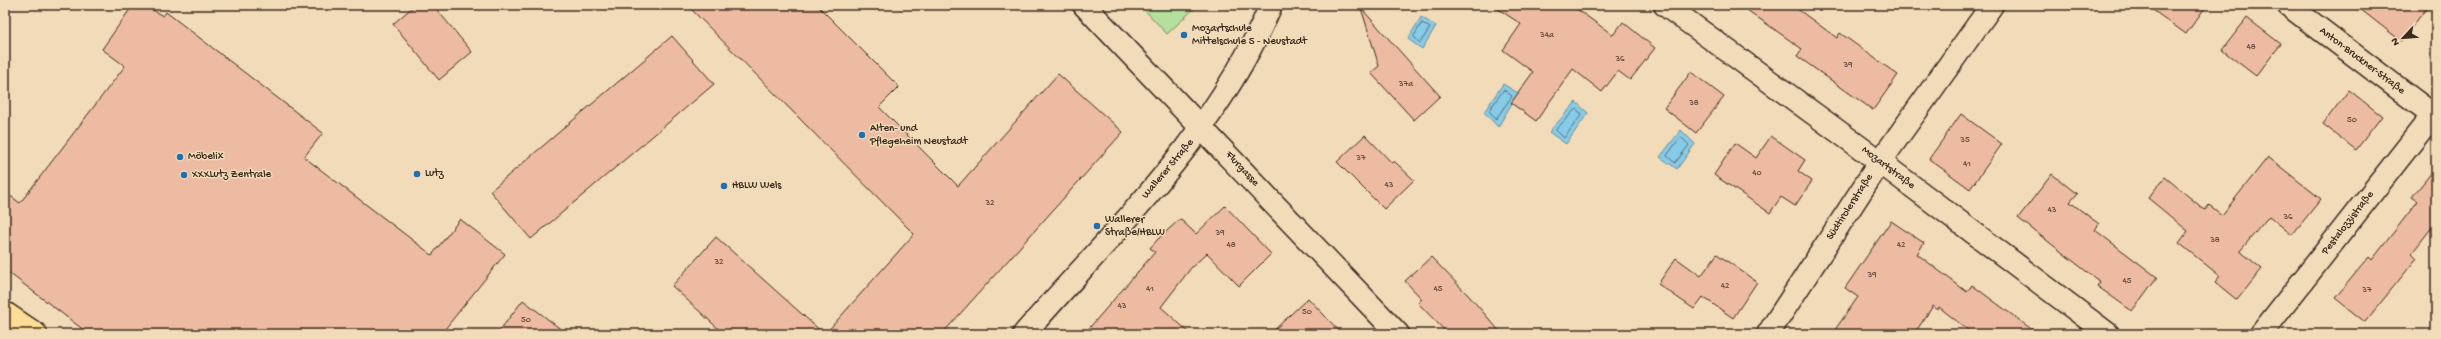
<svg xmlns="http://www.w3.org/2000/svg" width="2441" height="339" font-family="'Gochi Hand',sans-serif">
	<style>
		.green { fill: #b4df9c; stroke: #78845d }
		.water { fill: #86cbe8; stroke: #688b97 }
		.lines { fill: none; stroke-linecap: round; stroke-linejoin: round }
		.shore { stroke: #596a6f; stroke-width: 1 }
		.building { fill: #edbba2; stroke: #3b2a1e }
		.minor-casing { stroke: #3b2a1e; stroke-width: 25 }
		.major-casing { stroke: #3b2a1e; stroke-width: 25 }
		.minor { stroke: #f1dbb9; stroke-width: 22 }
		.major { stroke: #ffdd96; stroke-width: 22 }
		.poi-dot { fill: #1f6fb2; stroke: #f1dbb9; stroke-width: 1.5 }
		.labels { text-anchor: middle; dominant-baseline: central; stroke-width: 3; stroke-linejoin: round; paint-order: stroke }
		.number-label { font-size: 9px; fill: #684e3f }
		.poi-label { font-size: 11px; fill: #3b2a1e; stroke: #f1dbb9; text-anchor: start }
		.street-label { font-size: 11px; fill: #3b2a1e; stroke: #f1dbb9 }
	</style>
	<rect width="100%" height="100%" fill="#f1dbb9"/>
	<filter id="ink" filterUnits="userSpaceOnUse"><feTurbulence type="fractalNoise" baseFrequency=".025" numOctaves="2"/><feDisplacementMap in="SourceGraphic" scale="8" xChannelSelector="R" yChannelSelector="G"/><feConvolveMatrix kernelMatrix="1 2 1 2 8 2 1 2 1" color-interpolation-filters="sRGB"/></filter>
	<g filter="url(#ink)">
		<polygon class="green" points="1140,5 1198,5 1167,34"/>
		<g class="water">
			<polygon points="1421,17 1436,26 1422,49 1408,39"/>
			<polygon points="1503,84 1518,93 1498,127 1484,112"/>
			<polygon points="1576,102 1588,113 1566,144 1549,132"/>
			<polygon points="1681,130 1695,144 1677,169 1660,157"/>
		</g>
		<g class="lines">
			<g class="shore">
				<polygon points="1422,23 1430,28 1420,43 1414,37"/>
				<polygon points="1504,90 1512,96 1496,119 1489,111"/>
				<polygon points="1576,109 1582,114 1564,138 1556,130"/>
				<polygon points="1681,137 1689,145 1675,163 1667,156"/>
			</g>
		</g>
		<g class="building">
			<polygon points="133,5 144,5 163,16 166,12 323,133 304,157 432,255 460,219 505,254 441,334 89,334 5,270 5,192 20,203 125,66 102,49"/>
			<polygon points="415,5 433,5 472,52 439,80 393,24"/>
			<polygon points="687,5 817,5 899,87 879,107 958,186 1058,74 1123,132 942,334 825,334 914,234"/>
			<polygon points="1492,5 1571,5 1613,35 1623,22 1655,48 1630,80 1618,71 1602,92 1573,69 1536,121 1511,103 1533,72 1503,50 1521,24"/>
			<polygon points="1740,5 1792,5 1837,38 1840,33 1898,75 1873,110 1797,56 1802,49"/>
			<polygon points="2146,5 2207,5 2186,34"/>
			<polygon points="2355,5 2429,5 2401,41"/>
			<polygon points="1361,8 1440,96 1414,120 1371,73 1379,66"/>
			<polygon points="2247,18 2281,44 2256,76 2222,50"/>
			<polygon points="672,36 714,84 531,239 490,191"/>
			<polygon points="1691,72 1724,97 1696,133 1664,108"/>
			<polygon points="2349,90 2382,116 2356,150 2323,124"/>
			<polygon points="1961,114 2002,144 1970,189 1929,159"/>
			<polygon points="1365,135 1392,163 1394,161 1414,180 1384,209 1337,162"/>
			<polygon points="1771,136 1805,160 1798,171 1812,181 1795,206 1781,197 1770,213 1714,175 1735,143 1756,158"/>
			<polygon points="2268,157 2321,199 2292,235 2269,216 2240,251 2262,269 2237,300 2215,282 2220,276 2179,243 2188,231 2148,198 2165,177 2205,210 2209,205 2222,215"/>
			<polygon points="2436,167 2436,222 2412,253 2417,258 2365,322 2335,298 2369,257 2372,260 2418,201 2412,197"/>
			<polygon points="2052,174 2077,194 2070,202 2099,224 2095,230 2157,277 2132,311 2097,286 2100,282 2018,218"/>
			<polygon points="1225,206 1271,254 1239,286 1207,253 1191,268 1161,307 1191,334 1084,334 1155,252 1150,248 1158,239 1180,219 1196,234"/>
			<polygon points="1891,221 1924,243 1917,254 1967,292 1972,285 2038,334 1973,334 1939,307 1938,310 1933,306 1914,334 1832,334 1858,297 1845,288"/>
			<polygon points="716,237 824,334 724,334 672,286"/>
			<polygon points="1717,254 1757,282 1733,318 1703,297 1694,309 1658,284 1676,258 1701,276"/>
			<polygon points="1431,257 1470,297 1502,334 1448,334 1418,303 1422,299 1405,281"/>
			<polygon points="1308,298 1342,334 1270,334"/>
			<polygon points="523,300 567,334 497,334"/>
		</g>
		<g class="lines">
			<g class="minor-casing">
				<g id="minor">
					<polyline points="1084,5 1398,334"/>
					<polyline points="1665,5 1880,162 2108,334"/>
					<polyline points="2288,5 2436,117"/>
					<path d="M1024 334C1114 231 1217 133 1271 5"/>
					<polyline points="1768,334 1880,162 1992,5"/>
					<polyline points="2261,334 2436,111"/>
				</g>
			</g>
			<g class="major-casing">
				<polyline id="major" points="5,313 36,334"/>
			</g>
			<use href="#minor" class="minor"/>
			<use href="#major" class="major"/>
		</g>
	</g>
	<g class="poi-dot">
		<circle cx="1184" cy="35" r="4"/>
		<circle cx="862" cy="135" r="4"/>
		<circle cx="180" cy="157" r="4"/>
		<circle cx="417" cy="174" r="4"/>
		<circle cx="184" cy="175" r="4"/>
		<circle cx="724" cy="186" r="4"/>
		<circle cx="1097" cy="226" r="4"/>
	</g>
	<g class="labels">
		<g class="number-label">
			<text x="1547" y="35">34a</text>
			<text x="2251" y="47">48</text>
			<text x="1620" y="59">36</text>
			<text x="1848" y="65">39</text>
			<text x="1406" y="84">37a</text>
			<text x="1694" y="103">38</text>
			<text x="2352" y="120">50</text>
			<text x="1965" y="140">35</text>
			<text x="1361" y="158">37</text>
			<text x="1967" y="164">41</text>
			<text x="1757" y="173">40</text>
			<text x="1389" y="185">43</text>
			<text x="990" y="203">32</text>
			<text x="2052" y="210">43</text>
			<text x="2288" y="217">36</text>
			<text x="1220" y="233">39</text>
			<text x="2215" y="240">38</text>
			<text x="1231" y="245">48</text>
			<text x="1901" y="245">42</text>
			<text x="719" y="262">32</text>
			<text x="1872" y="275">39</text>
			<text x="2127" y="281">45</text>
			<text x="1725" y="286">42</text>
			<text x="1150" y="289">41</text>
			<text x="1438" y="289">45</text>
			<text x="2367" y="290">37</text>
			<text x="1122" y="306">43</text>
			<text x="1307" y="312">50</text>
			<text x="526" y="320">50</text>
		</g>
		<g class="poi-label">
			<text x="1192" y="29">Mozartschule<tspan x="1192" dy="13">Mittelschule 5 - Neustadt</tspan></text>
			<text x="870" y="129">Alten- und<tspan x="870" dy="13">Pflegeheim Neustadt</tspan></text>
			<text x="188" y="157">Möbelix</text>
			<text x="425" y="174">Lutz</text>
			<text x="192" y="175">XXXLutz Zentrale</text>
			<text x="732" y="186">HBLW Wels</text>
			<text x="1105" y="220">Wallerer<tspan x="1105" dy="13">Straße/HBLW</tspan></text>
		</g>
		<g class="street-label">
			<text transform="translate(2362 61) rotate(37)">Anton-Bruckner-Straße</text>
			<text transform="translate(1888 168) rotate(37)">Mozartstraße</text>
			<text transform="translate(1168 169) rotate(-50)">Wallerer Straße</text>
			<text transform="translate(1242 169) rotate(47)">Flurgasse</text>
			<text transform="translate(1850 207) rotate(-57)">Südtirolerstraße</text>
			<text transform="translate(2348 223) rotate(-52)">Pestalozzistraße</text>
		</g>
	</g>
	<rect width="2441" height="339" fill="none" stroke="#f1dbb9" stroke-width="20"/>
	<rect x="10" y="10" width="2421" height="319" fill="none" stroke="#3b2a1e" stroke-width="1.5" filter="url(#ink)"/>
	<g transform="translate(2403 38) rotate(244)" stroke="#f1dbb9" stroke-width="3" paint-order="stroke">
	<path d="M0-3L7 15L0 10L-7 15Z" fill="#3b2a1e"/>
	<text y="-6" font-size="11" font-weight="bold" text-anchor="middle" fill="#3b2a1e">N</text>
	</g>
</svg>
